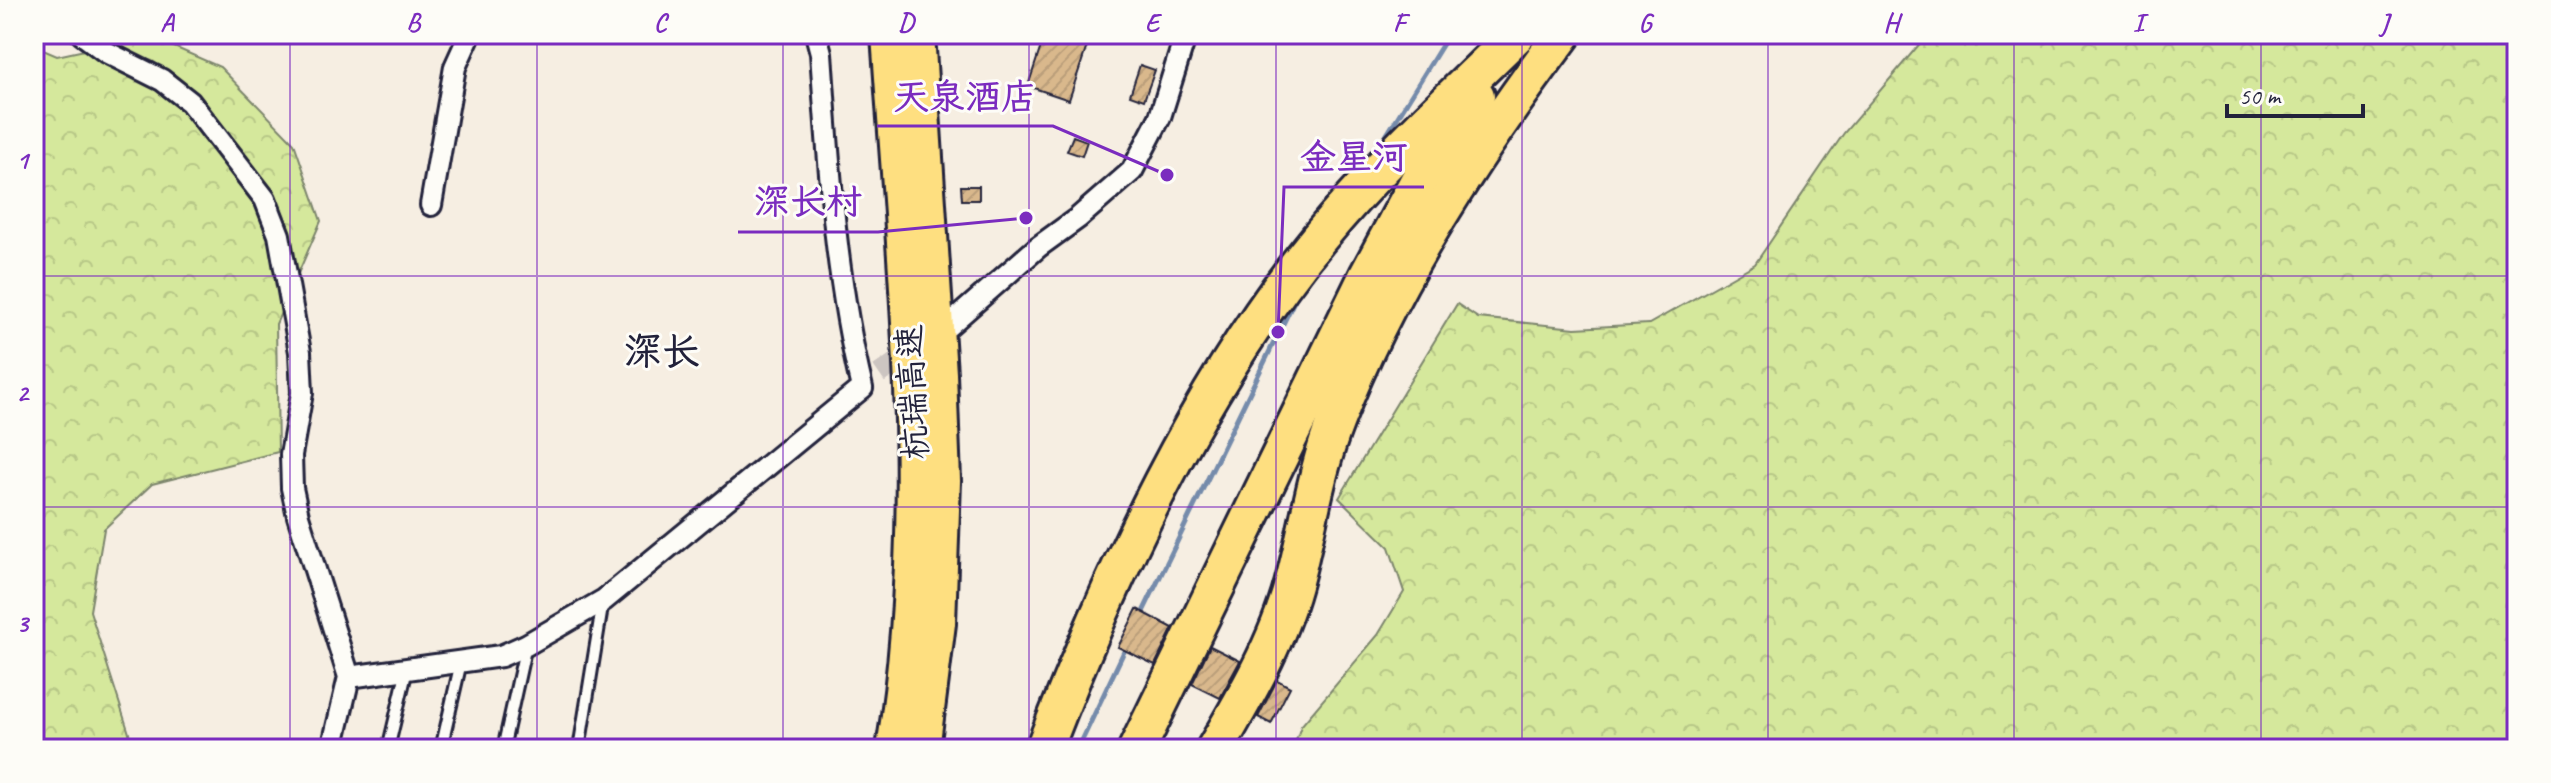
<svg xmlns="http://www.w3.org/2000/svg" width="2551" height="783" font-family="Caveat,'LXGW WenKai TC',sans-serif">
	<style>
		.forest { fill: url(#forest-crowns); stroke: #7c856c; stroke-width: 2 }
		.lines { fill: none; stroke-linecap: round; stroke-linejoin: round }
		.stream { stroke: #758bab; stroke-width: 5 }
		.building { fill: url(#building-hatch); stroke: #22223b; stroke-width: 2 }
		.street-tunnel { stroke: #ccc5c1; stroke-width: 20; stroke-dasharray: 20 10; stroke-linecap: butt }
		.lane-casing { stroke: #22223b; stroke-width: 16 }
		.street-casing { stroke: #22223b; stroke-width: 26 }
		.highway-casing { stroke: #22223b; stroke-width: 42 }
		.lane { stroke: #fdfcf7; stroke-width: 10 }
		.street { stroke: #fdfcf7; stroke-width: 20 }
		.highway { stroke: #fedf80; stroke-width: 36 }
		.grid { fill: none; stroke: #7b2cbf; stroke-width: 2; stroke-opacity: 0.55 }
		.labels { text-anchor: middle; dominant-baseline: central; stroke-width: 6; stroke-linejoin: round; paint-order: stroke }
		.street-label { font-size: 34px; fill: #22223b; stroke: #fdfcf7 }
		.quarter-label { font-size: 38px; font-weight: bold; fill: #22223b; stroke: #fdfcf7 }
		.leader { fill: none; stroke: #7b2cbf; stroke-width: 3 }
		.callout-dot { fill: #7b2cbf; stroke: #fdfcf7; stroke-width: 3 }
		.callout-label { font-size: 36px; text-anchor: middle; font-weight: bold; fill: #7b2cbf; stroke: #fdfcf7; stroke-width: 6; stroke-linejoin: round; paint-order: stroke }
		.neatline { fill: none; stroke: #7b2cbf; stroke-width: 3 }
		.grid-label { font-size: 26px; text-anchor: middle; font-weight: bold; fill: #7b2cbf }
	</style>
	<defs>
		<pattern id="forest-crowns" width="20" height="18" patternUnits="userSpaceOnUse" patternTransform="scale(2)"><rect width="20" height="18" fill="#d5e89c"/><path d="M2 6a3 3 0 1 1 6 0M12 15a3 3 0 1 1 6 0" fill="none" stroke="#b7c787"/></pattern>
		<pattern id="building-hatch" width="6" height="6" patternUnits="userSpaceOnUse" patternTransform="scale(2)"><rect width="6" height="6" fill="#d9b88c"/><path d="M-1 1l2-2M0 6l6-6M5 7l2-2" fill="none" stroke="#ba9e7a"/></pattern>
	</defs>
	<rect width="100%" height="100%" fill="#f6eee2"/>
	<filter id="ink" filterUnits="userSpaceOnUse"><feTurbulence type="fractalNoise" baseFrequency=".0125" numOctaves="2"/><feDisplacementMap in="SourceGraphic" scale="16" xChannelSelector="R" yChannelSelector="G"/><feConvolveMatrix kernelMatrix="1 2 1 2 8 2 1 2 1" color-interpolation-filters="sRGB"/></filter>
	<g filter="url(#ink)">
		<g class="forest">
			<polygon points="1928,34 2517,34 2517,749 1293,749 1301,726 1378,635 1404,592 1389,547 1339,498 1457,304 1478,318 1575,328 1649,324 1755,264 1844,133"/>
			<polygon points="149,36 220,67 294,143 321,221 276,324 278,452 152,484 104,529 90,611 134,749 34,749 34,46 57,56"/>
		</g>
		<g class="lines">
			<g class="stream">
				<polyline points="1381,144 1449,34"/>
				<polyline points="1140,618 1298,293"/>
				<polyline points="1078,749 1127,645"/>
			</g>
		</g>
		<g class="building">
			<polygon points="1045,34 1091,34 1069,100 1028,86"/>
			<polygon points="1140,65 1155,70 1144,100 1130,95"/>
			<polygon points="1073,136 1087,141 1082,156 1067,151"/>
			<polygon points="961,186 979,186 979,200 962,200"/>
			<polygon points="1137,609 1173,628 1155,665 1118,647"/>
			<polygon points="1210,646 1240,661 1220,698 1192,684"/>
			<polygon points="1277,680 1290,687 1271,724 1258,717"/>
		</g>
		<g class="lines">
			<polyline class="street-tunnel" points="879,374 915,349"/>
			<g class="lane-casing">
				<g id="lane">
					<polyline points="388,749 407,669"/>
					<polyline points="441,749 461,662"/>
					<polyline points="503,749 526,645"/>
					<polyline points="579,749 603,601"/>
				</g>
			</g>
			<g class="street-casing">
				<g id="street">
					<polyline points="82,34 106,52 162,80 190,102 265,199 279,235 300,352 302,393 291,455 292,488 298,516 349,677 332,749"/>
					<polyline points="431,205 455,67 470,34"/>
					<polyline points="948,326 1038,247 1078,218 1132,171 1160,117 1186,34"/>
					<path d="M349 677 501 656 526 645 604 600 862 388C835 276 829 167 821 53L816 34"/>
				</g>
			</g>
			<g class="highway-casing">
				<g id="highway">
					<path d="M890 34C906 274 934 510 895 749"/>
					<polyline points="916,34 938,374 942,481 937,623 921,749"/>
					<path d="M1044 749C1112 573 1199 384 1319 238 1379 165 1450 100 1517 34"/>
					<polyline points="1137,749 1368,275 1418,182 1476,96"/>
					<path d="M1215 749C1245 698 1277 643 1293 585 1308 530 1315 473 1336 420 1390 281 1474 153 1563 34"/>
				</g>
			</g>
			<use href="#lane" class="lane"/>
			<use href="#street" class="street"/>
			<use href="#highway" class="highway"/>
		</g>
	</g>
	<path class="grid" d="M290 34V749M537 34V749M783 34V749M1029 34V749M1276 34V749M1522 34V749M1768 34V749M2014 34V749M2261 34V749M34 276H2517M34 507H2517"/>
	<g class="labels">
		<g class="street-label">
			<text transform="translate(912 392) rotate(-93)">杭瑞高速</text>
		</g>
		<g class="quarter-label">
			<text x="662" y="351">深长</text>
		</g>
	</g>
	<path class="leader" d="M1167 175L1053 126H877M1278 332L1284 187H1424M1026 218L878 232H738"/>
	<g class="callout-dot">
		<circle cx="1167" cy="175" r="8"/>
		<circle cx="1278" cy="332" r="8"/>
		<circle cx="1026" cy="218" r="8"/>
	</g>
	<g class="callout-label">
		<text x="965" y="109">天泉酒店</text>
		<text x="1354" y="169">金星河</text>
		<text x="808" y="214">深长村</text>
	</g>
	<rect width="2551" height="783" fill="none" stroke="#fdfcf7" stroke-width="88"/>
	<path d="M2227 104v12h136v-12" fill="none" stroke="#22223b" stroke-width="4"/>
	<text x="2239" y="104" font-size="24" fill="#22223b" stroke="#fdfcf7" stroke-width="6" paint-order="stroke">50 m</text>
	<rect x="44" y="44" width="2463" height="695" class="neatline"/>
	<g class="grid-label">
		<text x="167" y="31">A</text>
		<text x="413" y="31">B</text>
		<text x="660" y="31">C</text>
		<text x="906" y="31">D</text>
		<text x="1152" y="31">E</text>
		<text x="1399" y="31">F</text>
		<text x="1645" y="31">G</text>
		<text x="1891" y="31">H</text>
		<text x="2138" y="31">I</text>
		<text x="2384" y="31">J</text>
		<text x="22" y="169">1</text>
		<text x="22" y="401">2</text>
		<text x="22" y="632">3</text>
	</g>
</svg>
